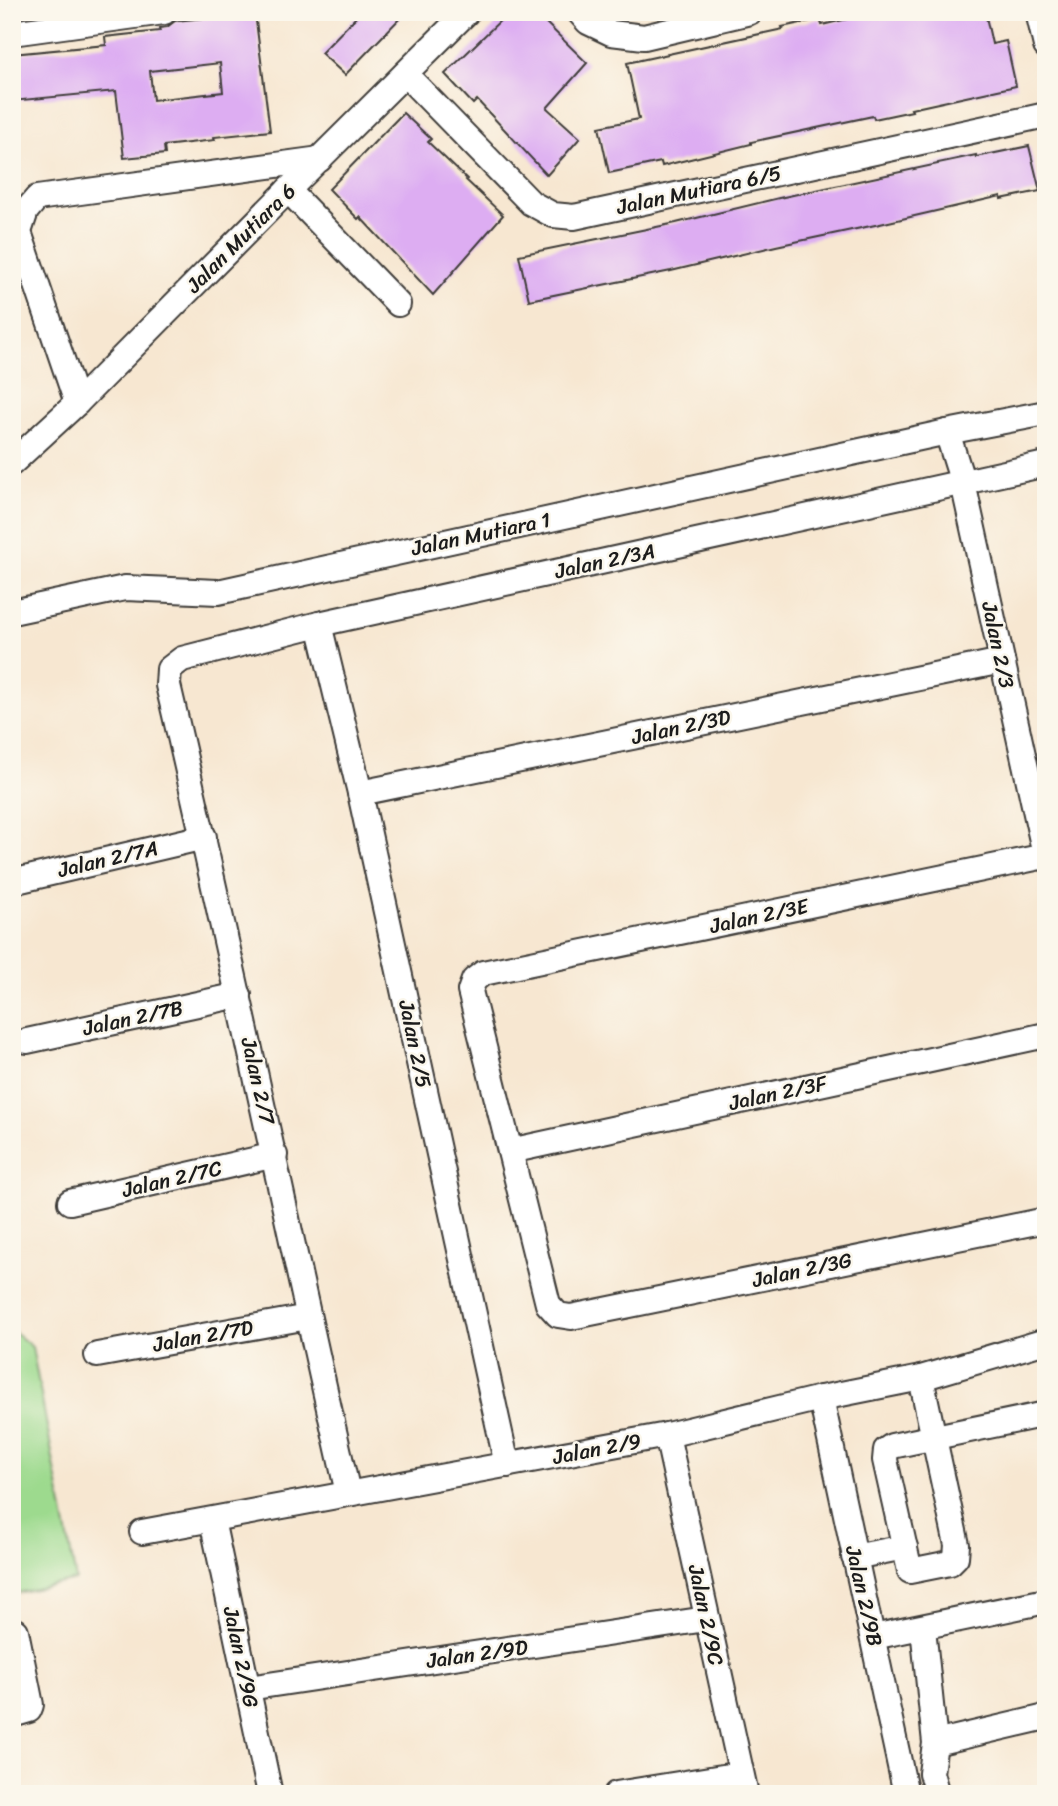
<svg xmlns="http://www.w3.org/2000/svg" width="1058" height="1806" font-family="Sriracha,sans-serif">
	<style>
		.grass { fill: #9dda8e; stroke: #5c7b55; stroke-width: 2 }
		.building { fill: #ddadf2; fill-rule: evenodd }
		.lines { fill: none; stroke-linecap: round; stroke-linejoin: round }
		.minor-casing { stroke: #3d3a37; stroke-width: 28 }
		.minor { stroke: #fff; stroke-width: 24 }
		.labels { text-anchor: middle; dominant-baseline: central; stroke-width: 5; stroke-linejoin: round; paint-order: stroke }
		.street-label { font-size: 21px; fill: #1c1c1c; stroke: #fbf7ec }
	</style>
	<rect width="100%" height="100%" fill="#fbf7ec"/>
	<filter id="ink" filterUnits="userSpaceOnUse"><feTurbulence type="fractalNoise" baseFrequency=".0143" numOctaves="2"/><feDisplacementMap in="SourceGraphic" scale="14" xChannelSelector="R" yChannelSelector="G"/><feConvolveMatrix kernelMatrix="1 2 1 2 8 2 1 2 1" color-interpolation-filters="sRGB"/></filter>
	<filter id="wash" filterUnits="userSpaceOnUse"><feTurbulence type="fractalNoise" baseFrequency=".00686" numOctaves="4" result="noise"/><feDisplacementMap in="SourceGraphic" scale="28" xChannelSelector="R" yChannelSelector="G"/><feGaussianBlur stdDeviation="1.57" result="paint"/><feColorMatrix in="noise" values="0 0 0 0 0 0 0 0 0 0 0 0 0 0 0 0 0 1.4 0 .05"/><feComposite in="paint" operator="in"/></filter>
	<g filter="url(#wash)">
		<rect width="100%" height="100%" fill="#f7e7d1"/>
		<polygon class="grass" points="12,1330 32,1347 76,1580 12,1594"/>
		<g id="blocks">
			<g class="building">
				<polygon points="361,12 406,12 345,75 321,53"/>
				<polygon points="509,12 535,12 587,63 547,108 580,138 547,175 477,100 473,104 445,74"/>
				<polygon points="877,12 985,12 992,44 1006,41 1016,86 911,109 912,111 874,119 873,116 751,142 751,144 662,166 661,162 609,173 599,127 639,119 627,63 783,29 782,27 820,19 822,25"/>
				<path d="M255 13 270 131 214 137 215 140 164 146 165 154 124 158 116 91 12 101V54L106 45 105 37 160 31 159 28 167 27 175 21ZM220 63 223 92 153 100 150 71Z"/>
				<polygon points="403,113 431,139 428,142 467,179 466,180 503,215 433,295 360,217 358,219 329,189"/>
				<polygon points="1029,146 1040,191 1001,199 1001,196 880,224 776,246 671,271 529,300 519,255 676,223 779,198 938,164 938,163 976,155 976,157"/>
			</g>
		</g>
	</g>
	<g filter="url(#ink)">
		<use href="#blocks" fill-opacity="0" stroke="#3d3a37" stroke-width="2"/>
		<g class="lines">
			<g class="minor-casing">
				<g id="minor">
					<polyline points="579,12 588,22 611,33 644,37 750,12"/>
					<polyline points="1038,12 1046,46"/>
					<polyline points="12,33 164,12"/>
					<polyline points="405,74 531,203 553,215 574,217 1046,115"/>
					<polyline points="288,190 398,304"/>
					<polyline points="77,403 19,232 26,211 37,198 320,159"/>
					<polyline points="947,432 963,483 1046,859"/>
					<polyline points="12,463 77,403 288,190 467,12"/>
					<polyline points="12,612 125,588 218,592 947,432 1046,413"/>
					<polyline points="319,624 360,793 507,1465"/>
					<polyline points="360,793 1002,661"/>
					<polyline points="1045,856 483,973 474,980 470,991 548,1304 558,1315 571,1317 1046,1220"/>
					<polyline points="12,882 204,837"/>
					<polyline points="27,1041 239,995"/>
					<polyline points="510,1151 1046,1035"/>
					<polyline points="70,1202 275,1155"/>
					<polyline points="97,1355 308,1317"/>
					<polyline points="921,1378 957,1545 956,1557 950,1563 910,1571 885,1460 886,1450 892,1446 1046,1414"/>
					<polyline points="821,1398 906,1794"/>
					<polyline points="667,1435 746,1794"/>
					<path d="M348 1493C287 1224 231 954 168 685L169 669 182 659 319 624 1046 464"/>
					<polyline points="212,1520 270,1794"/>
					<polyline points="142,1532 667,1435 821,1398 921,1378 1046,1341"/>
					<polyline points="854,1557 905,1547"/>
					<polyline points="923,1628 935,1743 931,1773 937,1794"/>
					<polyline points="873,1637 1046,1601"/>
					<polyline points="248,1688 706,1619"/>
					<polyline points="12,1715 29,1710 31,1705 16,1631"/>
					<polyline points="935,1743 1046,1717"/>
					<polyline points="616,1794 741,1774"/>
				</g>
			</g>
			<use href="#minor" class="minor"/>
		</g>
	</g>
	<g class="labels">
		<g class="street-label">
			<text transform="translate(699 190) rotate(-12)">Jalan Mutiara 6/5</text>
			<text transform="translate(241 238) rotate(-45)">Jalan Mutiara 6</text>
			<text transform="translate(481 534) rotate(-12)">Jalan Mutiara 1</text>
			<text transform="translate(605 561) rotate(-12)">Jalan 2/3A</text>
			<text transform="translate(998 645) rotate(78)">Jalan 2/3</text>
			<text transform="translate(681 727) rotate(-12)">Jalan 2/3D</text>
			<text transform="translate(108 859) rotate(-13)">Jalan 2/7A</text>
			<text transform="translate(759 916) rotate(-12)">Jalan 2/3E</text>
			<text transform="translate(133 1018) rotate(-12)">Jalan 2/7B</text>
			<text transform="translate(415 1044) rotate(78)">Jalan 2/5</text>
			<text transform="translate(258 1081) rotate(77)">Jalan 2/7</text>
			<text transform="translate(778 1093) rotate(-12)">Jalan 2/3F</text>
			<text transform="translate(172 1179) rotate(-13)">Jalan 2/7C</text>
			<text transform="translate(802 1270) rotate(-12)">Jalan 2/3G</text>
			<text transform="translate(203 1336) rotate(-10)">Jalan 2/7D</text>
			<text transform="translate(597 1449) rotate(-11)">Jalan 2/9</text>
			<text transform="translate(864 1596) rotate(77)">Jalan 2/9B</text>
			<text transform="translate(706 1615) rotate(78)">Jalan 2/9C</text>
			<text transform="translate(477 1654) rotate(-8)">Jalan 2/9D</text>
			<text transform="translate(241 1657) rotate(78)">Jalan 2/9G</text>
		</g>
	</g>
	<rect width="1058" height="1806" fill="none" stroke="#fbf7ec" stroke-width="42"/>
</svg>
